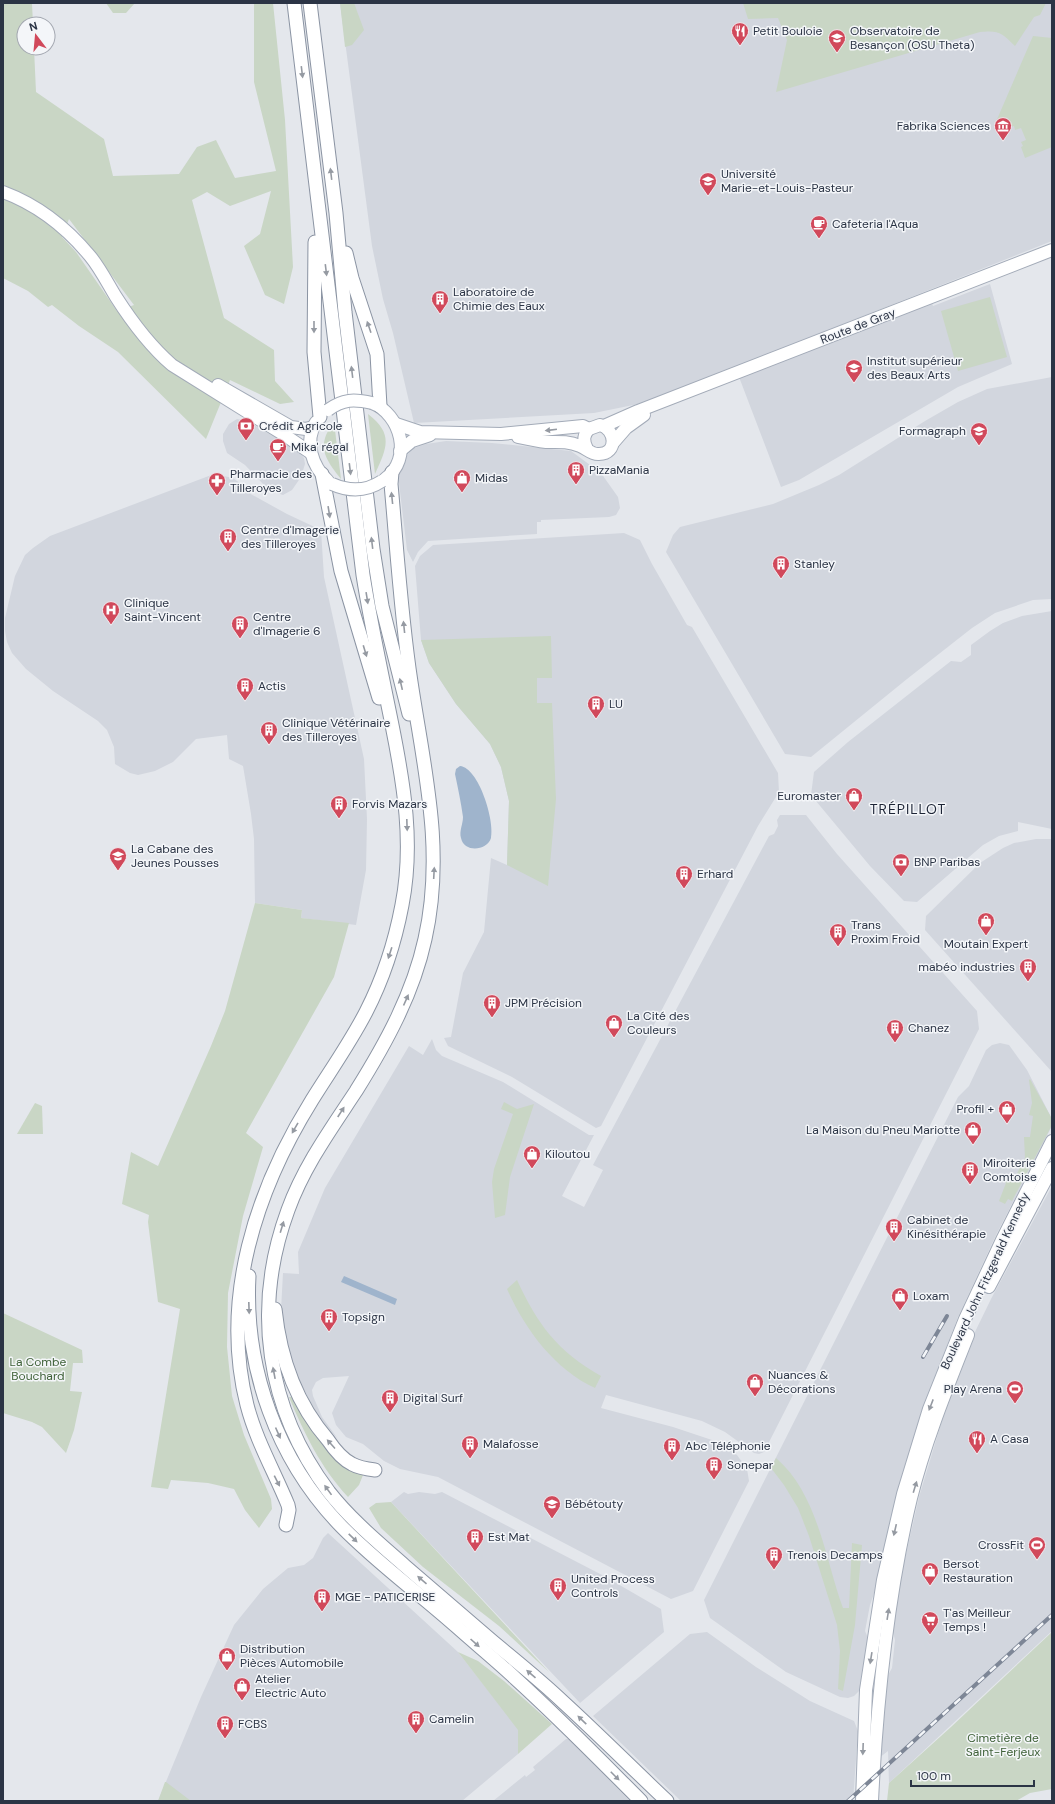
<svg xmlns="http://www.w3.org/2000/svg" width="1055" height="1804" font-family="'DM Sans',sans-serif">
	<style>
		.built { fill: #d2d6de }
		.green { fill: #c9d6c5; fill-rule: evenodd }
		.water { fill: #9fb4cc }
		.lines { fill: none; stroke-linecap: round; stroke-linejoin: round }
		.major-casing { stroke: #a3abb8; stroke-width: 14 }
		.highway-casing { stroke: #8b94a3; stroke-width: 15 }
		.major { stroke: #fff; stroke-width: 12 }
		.highway { stroke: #fff; stroke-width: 13 }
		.rail-casing { stroke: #7d8696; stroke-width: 4 }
		.rail { stroke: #f4f6f9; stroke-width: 2.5; stroke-dasharray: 8; stroke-linecap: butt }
		.major-bridge-casing { stroke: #a3abb8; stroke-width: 14; stroke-linecap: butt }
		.major-bridge { stroke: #fff; stroke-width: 12 }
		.oneway { fill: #959aa2 }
		.labels { text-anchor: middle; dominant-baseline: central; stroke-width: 3; stroke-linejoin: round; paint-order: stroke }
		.poi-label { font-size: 12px; fill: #2b3445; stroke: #f4f6f9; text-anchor: start }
		.street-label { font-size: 12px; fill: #2b3445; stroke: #f4f6f9 }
		.park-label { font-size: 12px; fill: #3f6138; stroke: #f4f6f9 }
		.quarter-label { font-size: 14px; letter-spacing: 1px; fill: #1d2536; stroke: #f4f6f9 }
	</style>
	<rect width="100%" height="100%" fill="#e4e7ec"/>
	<g class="built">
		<polygon points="340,3 1052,3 1052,241 648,402 594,413 414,423 393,333 383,299 372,246"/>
		<polygon points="990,284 1012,364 958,387 799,480 781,487 739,377 932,303 933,306"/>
		<polygon points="1052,377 1052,599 1033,600 995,613 972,628 907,679 811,757 785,754 666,552 673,535 680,527 773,504 819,485 839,475 925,421 958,402 987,389"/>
		<polygon points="237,419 243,420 256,426 299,452 304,458 305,464 301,477 292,490 283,495 277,493 263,484 245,465 227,453 223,441 223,434 229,424"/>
		<polygon points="446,441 492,443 571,451 601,473 618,497 620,508 616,515 609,517 541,520 541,522 537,522 537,534 428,541 418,552 413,562 407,550 399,483 399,476 407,455 414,448 426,444"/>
		<polygon points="214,474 233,478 241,484 247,492 287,514 321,530 324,577 364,759 367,819 366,870 356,925 301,918 302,910 255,903 254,839 251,814 243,766 229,759 227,735 196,739 173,762 155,771 138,775 130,773 115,764 114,747 107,730 98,721 53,691 26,669 12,653 7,642 5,631 5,618 15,576 25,555 33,548 50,536"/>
		<polygon points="624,533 640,540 652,564 687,625 692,627 778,773 779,792 758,826 601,1126 596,1128 512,1077 448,1046 444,1038 451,1037 463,973 484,932 491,858 507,865 509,801 501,767 490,744 456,704 429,663 421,640 415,566 420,556 433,545"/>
		<polygon points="1052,611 1052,829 1018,822 1018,831 999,836 983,845 917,902 904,901 870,866 811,795 814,772 848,742 951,661 961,662 971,655 971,645 990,631 1003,623 1022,616"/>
		<polygon points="780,815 806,815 837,854 977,1011 979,1029 764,1452 759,1454 754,1453 725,1432 702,1421 606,1395 601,1408 673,1427 718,1442 737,1455 747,1469 749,1481 693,1591 671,1599 438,1477 400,1469 384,1461 363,1444 346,1437 336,1425 332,1413 349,1376 323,1378 316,1382 312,1390 313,1396 322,1417 338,1439 318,1417 297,1376 286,1342 281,1310 283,1273 299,1274 298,1252 325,1188 409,1046 423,1055 432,1039 436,1050 442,1056 503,1082 589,1135 594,1135 562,1196 584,1207 603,1170 593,1165 769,836 774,834 778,826 777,820"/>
		<polygon points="1036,839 1052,839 1052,1072 925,930 926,916 980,863 1003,848 1014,843"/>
		<polygon points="1000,1043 1009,1045 1027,1070 1050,1115 1052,1126 997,1233 958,1317 922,1411 902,1475 878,1582 870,1605 865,1631 868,1638 861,1685 859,1691 854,1696 848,1698 840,1697 786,1672 710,1618 704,1600 958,1097 969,1086 986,1050 992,1045"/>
		<polygon points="1052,1186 1052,1631 889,1783 888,1751 879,1758 887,1677 892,1668 895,1640 892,1628 901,1576 919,1497 946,1407 974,1334 991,1299"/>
		<polygon points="404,1492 408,1494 419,1492 435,1494 442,1492 604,1576 661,1609 664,1632 580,1703 391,1502"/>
		<polygon points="328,1533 458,1652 519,1730 518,1754 462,1801 158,1801 201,1697 234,1625 263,1589 288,1568 304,1565 313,1558 323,1538"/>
		<polygon points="707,1632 756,1667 810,1701 854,1721 858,1731 853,1801 681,1801 593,1716 690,1634"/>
		<polygon points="566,1739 570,1739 630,1801 493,1801 525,1775 526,1777 535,1770 533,1767"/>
	</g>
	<g class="green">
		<path d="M3 3 32 4 33 24H24V48H34L36 92 104 139 113 176 179 174 197 147 216 140 235 178 276 171 254 82V3H273L285 120 293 267 284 304 265 295 244 246 260 234 271 191 230 206 207 192 192 200 224 318 274 350 275 381 294 402 280 404 230 380 206 439 118 352 79 326 52 305 48 307 28 291 3 278ZM69 219 134 305 117 311 76 252 62 237Z"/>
		<polygon points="106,3 135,3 126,13 113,13"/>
		<polygon points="340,3 354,3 364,30 352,45 345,47"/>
		<path d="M743 3H1046L1040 15 1034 17 1015 46C1002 33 999 30 980 32L776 92 787 40 778 18 748 19Z"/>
		<polygon points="1033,36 1052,38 1052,147 1025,158 1021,147 1023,146 1021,142 1026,140 1021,128 1015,130 1014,126 1011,127 1008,118 995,124"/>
		<polygon points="990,297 1007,357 958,371 941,311"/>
		<path d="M368 414C394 434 387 448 375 474Z"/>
		<path d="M334 422 341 479C324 458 316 445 334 422Z"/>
		<polygon points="551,636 552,678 537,678 537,703 552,703 556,799 548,886 507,865 509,801 501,767 490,744 456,704 429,663 421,640"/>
		<polygon points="255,903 302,910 301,918 349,923 334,977 246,1133 263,1147 243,1216 228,1293 227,1347 232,1396 244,1435 271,1499 272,1509 259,1528 245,1510 234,1489 208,1483 171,1480 168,1489 151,1487 180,1309 158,1302 148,1222 149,1215 122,1204 131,1152 158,1166 211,1046 225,1011"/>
		<polygon points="1030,1079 1051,1117 1052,1125 1012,1201 1008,1199 1005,1204 999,1201 1006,1183 1003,1181 1006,1175 1014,1179 1025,1158 1024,1137 1030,1137 1033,1116 1029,1115 1032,1103 1029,1080"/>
		<polygon points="504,1102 517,1109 534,1104 510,1177 505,1215 495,1218 492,1182 494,1169 513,1114 501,1109"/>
		<polygon points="35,1103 42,1106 43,1134 17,1134"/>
		<path d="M517 1280C538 1325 557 1351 601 1376L595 1388C554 1369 525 1329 507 1289Z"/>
		<polygon points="3,1313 82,1350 83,1363 73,1363 70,1391 82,1392 74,1430 66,1453 42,1427 32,1422 3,1413"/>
		<path d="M289 1397H293C310 1427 329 1461 363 1475L359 1485 348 1497C321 1468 304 1433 289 1397Z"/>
		<path d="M776 1458C818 1494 825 1559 843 1608H849L852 1543 862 1545 855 1625 843 1691 838 1689 840 1651 837 1625 809 1536 798 1508 784 1485 771 1468Z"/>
		<polygon points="391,1502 549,1672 499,1626 423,1567 381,1528 369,1508 376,1503"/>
		<polygon points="1052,1632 1052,1789 1030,1793 1016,1801 887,1801 889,1783 951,1727"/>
		<polygon points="458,1652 478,1661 504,1681 552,1724 518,1754 518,1730"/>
		<polygon points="165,1782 166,1782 191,1801 158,1801"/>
	</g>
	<g class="water">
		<path d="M460 766C479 768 495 821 491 838 487 851 464 853 461 838 459 831 463 824 463 817 461 803 458 788 455 774L456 769Z"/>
		<polygon points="344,1276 397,1299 395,1305 341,1282"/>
	</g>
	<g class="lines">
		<g class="major-casing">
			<g id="major">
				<path d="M3 192C38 205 66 227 90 256 100 268 108 284 116 297 132 322 150 346 172 365L286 436 311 453"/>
				<polyline points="218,385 291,427 306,429 313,427"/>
				<path d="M372 403C401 414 413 459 385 479"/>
				<path d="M316 422C304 442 312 466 328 481"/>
				<polyline points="396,424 420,432 501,434 583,426 589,429"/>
				<polyline points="604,426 638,411 1052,250"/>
				<path d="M518 437C527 439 536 441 546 442 558 442 568 441 580 446 586 448 592 455 599 454 618 454 616 429 600 425L589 429C583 435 583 441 587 449"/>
				<polyline points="613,443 626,428 644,415"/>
				<polyline points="400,451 412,441 430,435"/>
				<polyline points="989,1287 1052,1168"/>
				<polyline points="862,1801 866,1690 883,1580 903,1494 929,1409 965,1319 1002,1240 1052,1141"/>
				<path d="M872 1801C877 1699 887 1598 911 1498 925 1442 947 1388 968 1335"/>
			</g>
		</g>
		<g class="highway-casing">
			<g id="highway">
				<polyline points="310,3 336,213 345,312 373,549 382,606 409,714"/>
				<polyline points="315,242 314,352 320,417"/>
				<polyline points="346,253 352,278 377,354 380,406"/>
				<path d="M392 472 391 484C397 550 401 617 411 682 424 769 445 850 425 939 413 994 386 1043 356 1091 331 1129 304 1166 288 1210 252 1308 266 1408 329 1492 351 1520 379 1543 405 1566 434 1591 463 1616 492 1641 516 1661 540 1680 562 1701 597 1733 632 1768 667 1801"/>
				<polyline points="322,474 341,571 379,698"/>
				<path d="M249 1276C244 1368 277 1460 341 1526 377 1563 419 1593 457 1627 476 1644 497 1661 516 1679 559 1718 600 1760 641 1801"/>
				<path d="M275 1309C280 1358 296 1403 328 1440 334 1449 342 1459 352 1464 359 1468 367 1469 375 1470"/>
				<path d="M286 1525 289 1510 288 1505C274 1471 256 1440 247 1405 220 1299 256 1190 312 1100 330 1071 350 1043 366 1012 383 979 395 942 402 905 414 844 404 785 392 725 382 675 371 625 363 575L294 3"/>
			</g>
		</g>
		<use href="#major" class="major"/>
		<use href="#highway" class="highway"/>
		<g class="rail-casing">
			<g id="rail">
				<polyline points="923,1357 947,1316"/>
				<polyline points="848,1801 1052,1615"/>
			</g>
		</g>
		<use href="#rail" class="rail"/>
		<g class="major-bridge-casing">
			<g id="major-bridge">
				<path d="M328 410C343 399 354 399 372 403"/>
				<path d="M332 484C350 492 367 491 382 481"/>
			</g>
		</g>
		<use href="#major-bridge" class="major-bridge"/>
	</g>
	<defs><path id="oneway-solid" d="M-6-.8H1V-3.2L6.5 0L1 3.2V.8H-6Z"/></defs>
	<g class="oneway">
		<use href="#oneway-solid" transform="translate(302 72) rotate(83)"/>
		<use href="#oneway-solid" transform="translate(331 174) rotate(-97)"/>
		<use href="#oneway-solid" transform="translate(326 270) rotate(83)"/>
		<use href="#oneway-solid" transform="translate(314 327) rotate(90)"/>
		<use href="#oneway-solid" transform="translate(369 327) rotate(-109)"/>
		<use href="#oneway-solid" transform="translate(352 372) rotate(-97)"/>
		<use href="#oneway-solid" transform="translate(551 430) rotate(173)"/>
		<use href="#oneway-solid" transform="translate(350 469) rotate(83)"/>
		<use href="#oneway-solid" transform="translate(392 498) rotate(-96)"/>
		<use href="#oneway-solid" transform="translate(329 512) rotate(81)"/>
		<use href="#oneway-solid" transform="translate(372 543) rotate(-97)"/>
		<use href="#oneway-solid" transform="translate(367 598) rotate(81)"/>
		<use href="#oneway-solid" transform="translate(404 627) rotate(-96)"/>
		<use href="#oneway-solid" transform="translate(365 651) rotate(73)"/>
		<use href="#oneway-solid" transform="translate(401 684) rotate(-103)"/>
		<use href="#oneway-solid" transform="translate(407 825) rotate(88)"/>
		<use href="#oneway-solid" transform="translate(434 873) rotate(-87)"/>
		<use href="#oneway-solid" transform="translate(390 953) rotate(108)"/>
		<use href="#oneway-solid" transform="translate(406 1000) rotate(-66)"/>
		<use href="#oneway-solid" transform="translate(341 1112) rotate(-57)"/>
		<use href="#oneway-solid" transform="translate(295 1128) rotate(120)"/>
		<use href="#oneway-solid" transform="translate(282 1227) rotate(-73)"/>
		<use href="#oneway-solid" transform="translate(249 1308) rotate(88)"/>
		<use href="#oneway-solid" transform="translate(274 1373) rotate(-101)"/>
		<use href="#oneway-solid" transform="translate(931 1405) rotate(111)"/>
		<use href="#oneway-solid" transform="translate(278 1433) rotate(66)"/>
		<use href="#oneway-solid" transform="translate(331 1444) rotate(-132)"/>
		<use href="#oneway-solid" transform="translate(277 1481) rotate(63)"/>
		<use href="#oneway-solid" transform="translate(915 1487) rotate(-73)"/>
		<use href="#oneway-solid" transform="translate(328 1490) rotate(-126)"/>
		<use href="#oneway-solid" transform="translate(895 1530) rotate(103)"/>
		<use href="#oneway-solid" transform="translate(353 1538) rotate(44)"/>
		<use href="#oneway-solid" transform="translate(422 1580) rotate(-139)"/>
		<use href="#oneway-solid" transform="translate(888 1614) rotate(-81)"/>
		<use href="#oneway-solid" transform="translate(475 1643) rotate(42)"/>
		<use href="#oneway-solid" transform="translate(871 1658) rotate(99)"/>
		<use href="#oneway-solid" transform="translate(531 1674) rotate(-139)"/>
		<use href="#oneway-solid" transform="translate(582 1720) rotate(-136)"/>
		<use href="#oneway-solid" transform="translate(863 1749) rotate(92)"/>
		<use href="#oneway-solid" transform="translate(615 1776) rotate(45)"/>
	</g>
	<defs>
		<g id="restaurant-pin" transform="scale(0.9)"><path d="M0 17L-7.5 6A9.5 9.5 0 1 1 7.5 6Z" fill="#d1495b" stroke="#f4f6f9"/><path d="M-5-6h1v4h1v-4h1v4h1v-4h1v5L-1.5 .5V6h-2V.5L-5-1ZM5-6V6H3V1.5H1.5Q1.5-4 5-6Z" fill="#fff"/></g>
		<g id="university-pin" transform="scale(0.9)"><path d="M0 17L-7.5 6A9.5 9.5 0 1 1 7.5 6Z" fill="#d1495b" stroke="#f4f6f9"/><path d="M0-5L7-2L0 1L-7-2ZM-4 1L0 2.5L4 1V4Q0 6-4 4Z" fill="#fff"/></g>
		<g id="museum-pin" transform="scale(0.9)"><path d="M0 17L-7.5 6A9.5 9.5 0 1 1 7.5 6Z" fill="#d1495b" stroke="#f4f6f9"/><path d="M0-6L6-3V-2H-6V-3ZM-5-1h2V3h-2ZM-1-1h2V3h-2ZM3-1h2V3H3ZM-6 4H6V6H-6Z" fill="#fff"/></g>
		<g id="cafe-pin" transform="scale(0.9)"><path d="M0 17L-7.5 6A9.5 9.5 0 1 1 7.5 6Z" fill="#d1495b" stroke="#f4f6f9"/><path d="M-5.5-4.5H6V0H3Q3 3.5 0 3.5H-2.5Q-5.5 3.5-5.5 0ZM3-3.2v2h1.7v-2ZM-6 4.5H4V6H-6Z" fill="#fff"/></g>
		<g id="building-pin" transform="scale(0.9)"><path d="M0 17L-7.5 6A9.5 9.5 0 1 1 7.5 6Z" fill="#d1495b" stroke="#f4f6f9"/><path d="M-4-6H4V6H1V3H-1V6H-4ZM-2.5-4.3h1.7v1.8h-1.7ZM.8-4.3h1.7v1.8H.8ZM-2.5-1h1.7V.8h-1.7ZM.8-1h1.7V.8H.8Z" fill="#fff"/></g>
		<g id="bank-pin" transform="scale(0.9)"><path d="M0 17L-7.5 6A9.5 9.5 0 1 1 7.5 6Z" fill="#d1495b" stroke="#f4f6f9"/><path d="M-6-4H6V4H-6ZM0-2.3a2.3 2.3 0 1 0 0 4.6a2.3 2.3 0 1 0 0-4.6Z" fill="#fff"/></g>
		<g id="shop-pin" transform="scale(0.9)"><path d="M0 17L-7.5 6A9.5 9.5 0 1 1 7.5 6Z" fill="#d1495b" stroke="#f4f6f9"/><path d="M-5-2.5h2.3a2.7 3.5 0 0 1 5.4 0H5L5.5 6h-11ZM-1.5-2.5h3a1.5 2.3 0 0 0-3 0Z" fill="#fff"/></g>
		<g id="pharmacy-pin" transform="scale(0.9)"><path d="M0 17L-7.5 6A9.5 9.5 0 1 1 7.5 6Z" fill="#d1495b" stroke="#f4f6f9"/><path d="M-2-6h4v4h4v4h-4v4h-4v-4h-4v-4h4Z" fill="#fff"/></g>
		<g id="hospital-pin" transform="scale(0.9)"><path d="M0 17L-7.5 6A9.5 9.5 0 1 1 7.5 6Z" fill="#d1495b" stroke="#f4f6f9"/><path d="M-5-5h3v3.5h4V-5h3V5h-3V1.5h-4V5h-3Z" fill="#fff"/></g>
		<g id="school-pin" transform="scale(0.9)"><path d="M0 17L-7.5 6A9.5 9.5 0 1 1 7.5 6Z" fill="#d1495b" stroke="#f4f6f9"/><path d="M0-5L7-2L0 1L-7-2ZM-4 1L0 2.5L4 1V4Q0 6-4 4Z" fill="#fff"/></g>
		<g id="stadium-pin" transform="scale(0.9)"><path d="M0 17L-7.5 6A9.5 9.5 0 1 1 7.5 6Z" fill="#d1495b" stroke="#f4f6f9"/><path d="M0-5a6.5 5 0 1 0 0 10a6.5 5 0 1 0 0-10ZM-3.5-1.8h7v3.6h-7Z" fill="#fff"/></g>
		<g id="supermarket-pin" transform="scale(0.9)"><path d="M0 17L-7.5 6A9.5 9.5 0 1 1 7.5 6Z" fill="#d1495b" stroke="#f4f6f9"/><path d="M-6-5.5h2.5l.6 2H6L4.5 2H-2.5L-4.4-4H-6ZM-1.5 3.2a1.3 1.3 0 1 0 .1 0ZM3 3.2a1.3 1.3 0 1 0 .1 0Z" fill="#fff"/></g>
	</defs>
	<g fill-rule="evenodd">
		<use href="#restaurant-pin" x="740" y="31"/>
		<use href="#university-pin" x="837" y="38"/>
		<use href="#museum-pin" x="1003" y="126"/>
		<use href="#university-pin" x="708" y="181"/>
		<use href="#cafe-pin" x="819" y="224"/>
		<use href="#building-pin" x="440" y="299"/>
		<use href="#university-pin" x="854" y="368"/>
		<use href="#bank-pin" x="246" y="426"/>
		<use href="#university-pin" x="979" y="431"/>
		<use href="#cafe-pin" x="278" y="447"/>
		<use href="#building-pin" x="576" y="470"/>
		<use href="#shop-pin" x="462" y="478"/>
		<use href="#pharmacy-pin" x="217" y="481"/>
		<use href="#building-pin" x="228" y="537"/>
		<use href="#building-pin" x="781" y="564"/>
		<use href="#hospital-pin" x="111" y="610"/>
		<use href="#building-pin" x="240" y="624"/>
		<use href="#building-pin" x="245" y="686"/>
		<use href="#building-pin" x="596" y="704"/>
		<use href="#building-pin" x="269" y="730"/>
		<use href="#shop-pin" x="854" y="796"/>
		<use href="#building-pin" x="339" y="804"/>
		<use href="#school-pin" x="118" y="856"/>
		<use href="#bank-pin" x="901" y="862"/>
		<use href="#building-pin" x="684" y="874"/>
		<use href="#shop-pin" x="986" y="921"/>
		<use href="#building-pin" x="838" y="932"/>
		<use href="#building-pin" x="1028" y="967"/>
		<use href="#building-pin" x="492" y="1003"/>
		<use href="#shop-pin" x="614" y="1023"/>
		<use href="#building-pin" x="895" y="1028"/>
		<use href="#shop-pin" x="1007" y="1109"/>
		<use href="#shop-pin" x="973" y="1130"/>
		<use href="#shop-pin" x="532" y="1154"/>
		<use href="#building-pin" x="970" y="1170"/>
		<use href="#building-pin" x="894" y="1227"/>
		<use href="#shop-pin" x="900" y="1296"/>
		<use href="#building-pin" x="329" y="1317"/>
		<use href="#shop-pin" x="755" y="1382"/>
		<use href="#stadium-pin" x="1015" y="1389"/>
		<use href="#building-pin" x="390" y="1398"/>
		<use href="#restaurant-pin" x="977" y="1439"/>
		<use href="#building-pin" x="470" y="1444"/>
		<use href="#building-pin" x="672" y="1446"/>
		<use href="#building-pin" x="714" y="1465"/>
		<use href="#school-pin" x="552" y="1504"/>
		<use href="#building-pin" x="475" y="1537"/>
		<use href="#stadium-pin" x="1037" y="1545"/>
		<use href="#building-pin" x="774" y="1555"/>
		<use href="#shop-pin" x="930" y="1571"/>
		<use href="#building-pin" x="558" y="1586"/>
		<use href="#building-pin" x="322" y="1597"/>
		<use href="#supermarket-pin" x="930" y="1620"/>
		<use href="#shop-pin" x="227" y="1656"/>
		<use href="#shop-pin" x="242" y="1686"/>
		<use href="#building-pin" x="416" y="1719"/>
		<use href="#building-pin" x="225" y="1724"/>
	</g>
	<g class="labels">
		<g class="poi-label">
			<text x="753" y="31">Petit Bouloie</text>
			<text x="850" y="31">Observatoire de<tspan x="850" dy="14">Besançon (OSU Theta)</tspan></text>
			<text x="990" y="126" text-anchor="end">Fabrika Sciences</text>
			<text x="721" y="174">Université<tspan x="721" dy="14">Marie-et-Louis-Pasteur</tspan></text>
			<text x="832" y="224">Cafeteria l'Aqua</text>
			<text x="453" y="292">Laboratoire de<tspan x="453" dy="14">Chimie des Eaux</tspan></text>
			<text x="867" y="361">Institut supérieur<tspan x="867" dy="14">des Beaux Arts</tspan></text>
			<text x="259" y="426">Crédit Agricole</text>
			<text x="966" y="431" text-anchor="end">Formagraph</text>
			<text x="291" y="447">Mika' régal</text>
			<text x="589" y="470">PizzaMania</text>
			<text x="230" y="474">Pharmacie des<tspan x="230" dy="14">Tilleroyes</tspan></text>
			<text x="475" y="478">Midas</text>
			<text x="241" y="530">Centre d'Imagerie<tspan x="241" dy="14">des Tilleroyes</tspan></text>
			<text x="794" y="564">Stanley</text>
			<text x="124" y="603">Clinique<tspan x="124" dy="14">Saint-Vincent</tspan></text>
			<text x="253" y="617">Centre<tspan x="253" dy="14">d'Imagerie 6</tspan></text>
			<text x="258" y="686">Actis</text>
			<text x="609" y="704">LU</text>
			<text x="282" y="723">Clinique Vétérinaire<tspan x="282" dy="14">des Tilleroyes</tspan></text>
			<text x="841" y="796" text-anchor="end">Euromaster</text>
			<text x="352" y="804">Forvis Mazars</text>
			<text x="131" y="849">La Cabane des<tspan x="131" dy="14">Jeunes Pousses</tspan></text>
			<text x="914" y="862">BNP Paribas</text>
			<text x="697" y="874">Erhard</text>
			<text x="851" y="925">Trans<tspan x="851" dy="14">Proxim Froid</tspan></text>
			<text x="986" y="944" text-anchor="middle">Moutain Expert</text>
			<text x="1015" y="967" text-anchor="end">mabéo industries</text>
			<text x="505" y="1003">JPM Précision</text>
			<text x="627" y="1016">La Cité des<tspan x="627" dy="14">Couleurs</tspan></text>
			<text x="908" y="1028">Chanez</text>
			<text x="994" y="1109" text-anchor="end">Profil +</text>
			<text x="960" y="1130" text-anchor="end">La Maison du Pneu Mariotte</text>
			<text x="545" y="1154">Kiloutou</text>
			<text x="983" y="1163">Miroiterie<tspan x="983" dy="14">Comtoise</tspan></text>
			<text x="907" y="1220">Cabinet de<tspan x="907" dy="14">Kinésithérapie</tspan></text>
			<text x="913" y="1296">Loxam</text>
			<text x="342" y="1317">Topsign</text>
			<text x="768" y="1375">Nuances &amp;<tspan x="768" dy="14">Décorations</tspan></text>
			<text x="1002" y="1389" text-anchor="end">Play Arena</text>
			<text x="403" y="1398">Digital Surf</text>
			<text x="990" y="1439">A Casa</text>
			<text x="483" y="1444">Malafosse</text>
			<text x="685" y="1446">Abc Téléphonie</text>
			<text x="727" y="1465">Sonepar</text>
			<text x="565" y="1504">Bébétouty</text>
			<text x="488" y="1537">Est Mat</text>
			<text x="1024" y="1545" text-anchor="end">CrossFit</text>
			<text x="787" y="1555">Trenois Decamps</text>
			<text x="943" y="1564">Bersot<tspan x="943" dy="14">Restauration</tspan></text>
			<text x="571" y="1579">United Process<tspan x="571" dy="14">Controls</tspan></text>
			<text x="335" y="1597">MGE - PATICERISE</text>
			<text x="943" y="1613">T'as Meilleur<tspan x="943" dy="14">Temps !</tspan></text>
			<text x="240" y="1649">Distribution<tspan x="240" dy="14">Pièces Automobile</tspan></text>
			<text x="255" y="1679">Atelier<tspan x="255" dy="14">Electric Auto</tspan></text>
			<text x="429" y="1719">Camelin</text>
			<text x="238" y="1724">FCBS</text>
		</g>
		<g class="street-label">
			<text transform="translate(858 326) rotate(-21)">Route de Gray</text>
			<text transform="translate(985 1281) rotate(-65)">Boulevard John Fitzgerald Kennedy</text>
		</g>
		<g class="park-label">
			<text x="38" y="1362">La Combe<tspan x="38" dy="14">Bouchard</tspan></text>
			<text x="1003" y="1738">Cimetière de<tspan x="1003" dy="14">Saint-Ferjeux</tspan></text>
		</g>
		<g class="quarter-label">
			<text x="908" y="809">TRÉPILLOT</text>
		</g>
	</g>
	<rect width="1055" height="1804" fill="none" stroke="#2b3445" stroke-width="8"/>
	<g transform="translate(36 36) rotate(344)"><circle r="19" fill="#f4f6f9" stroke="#a4a8b1"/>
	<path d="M0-3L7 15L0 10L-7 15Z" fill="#d1495b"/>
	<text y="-6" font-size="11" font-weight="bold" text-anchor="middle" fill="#2b3445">N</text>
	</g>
	<path d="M911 1780v6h123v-6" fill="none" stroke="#2b3445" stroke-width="2"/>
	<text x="917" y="1780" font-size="12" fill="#2b3445" stroke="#f4f6f9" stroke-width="3" paint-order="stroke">100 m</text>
</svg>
